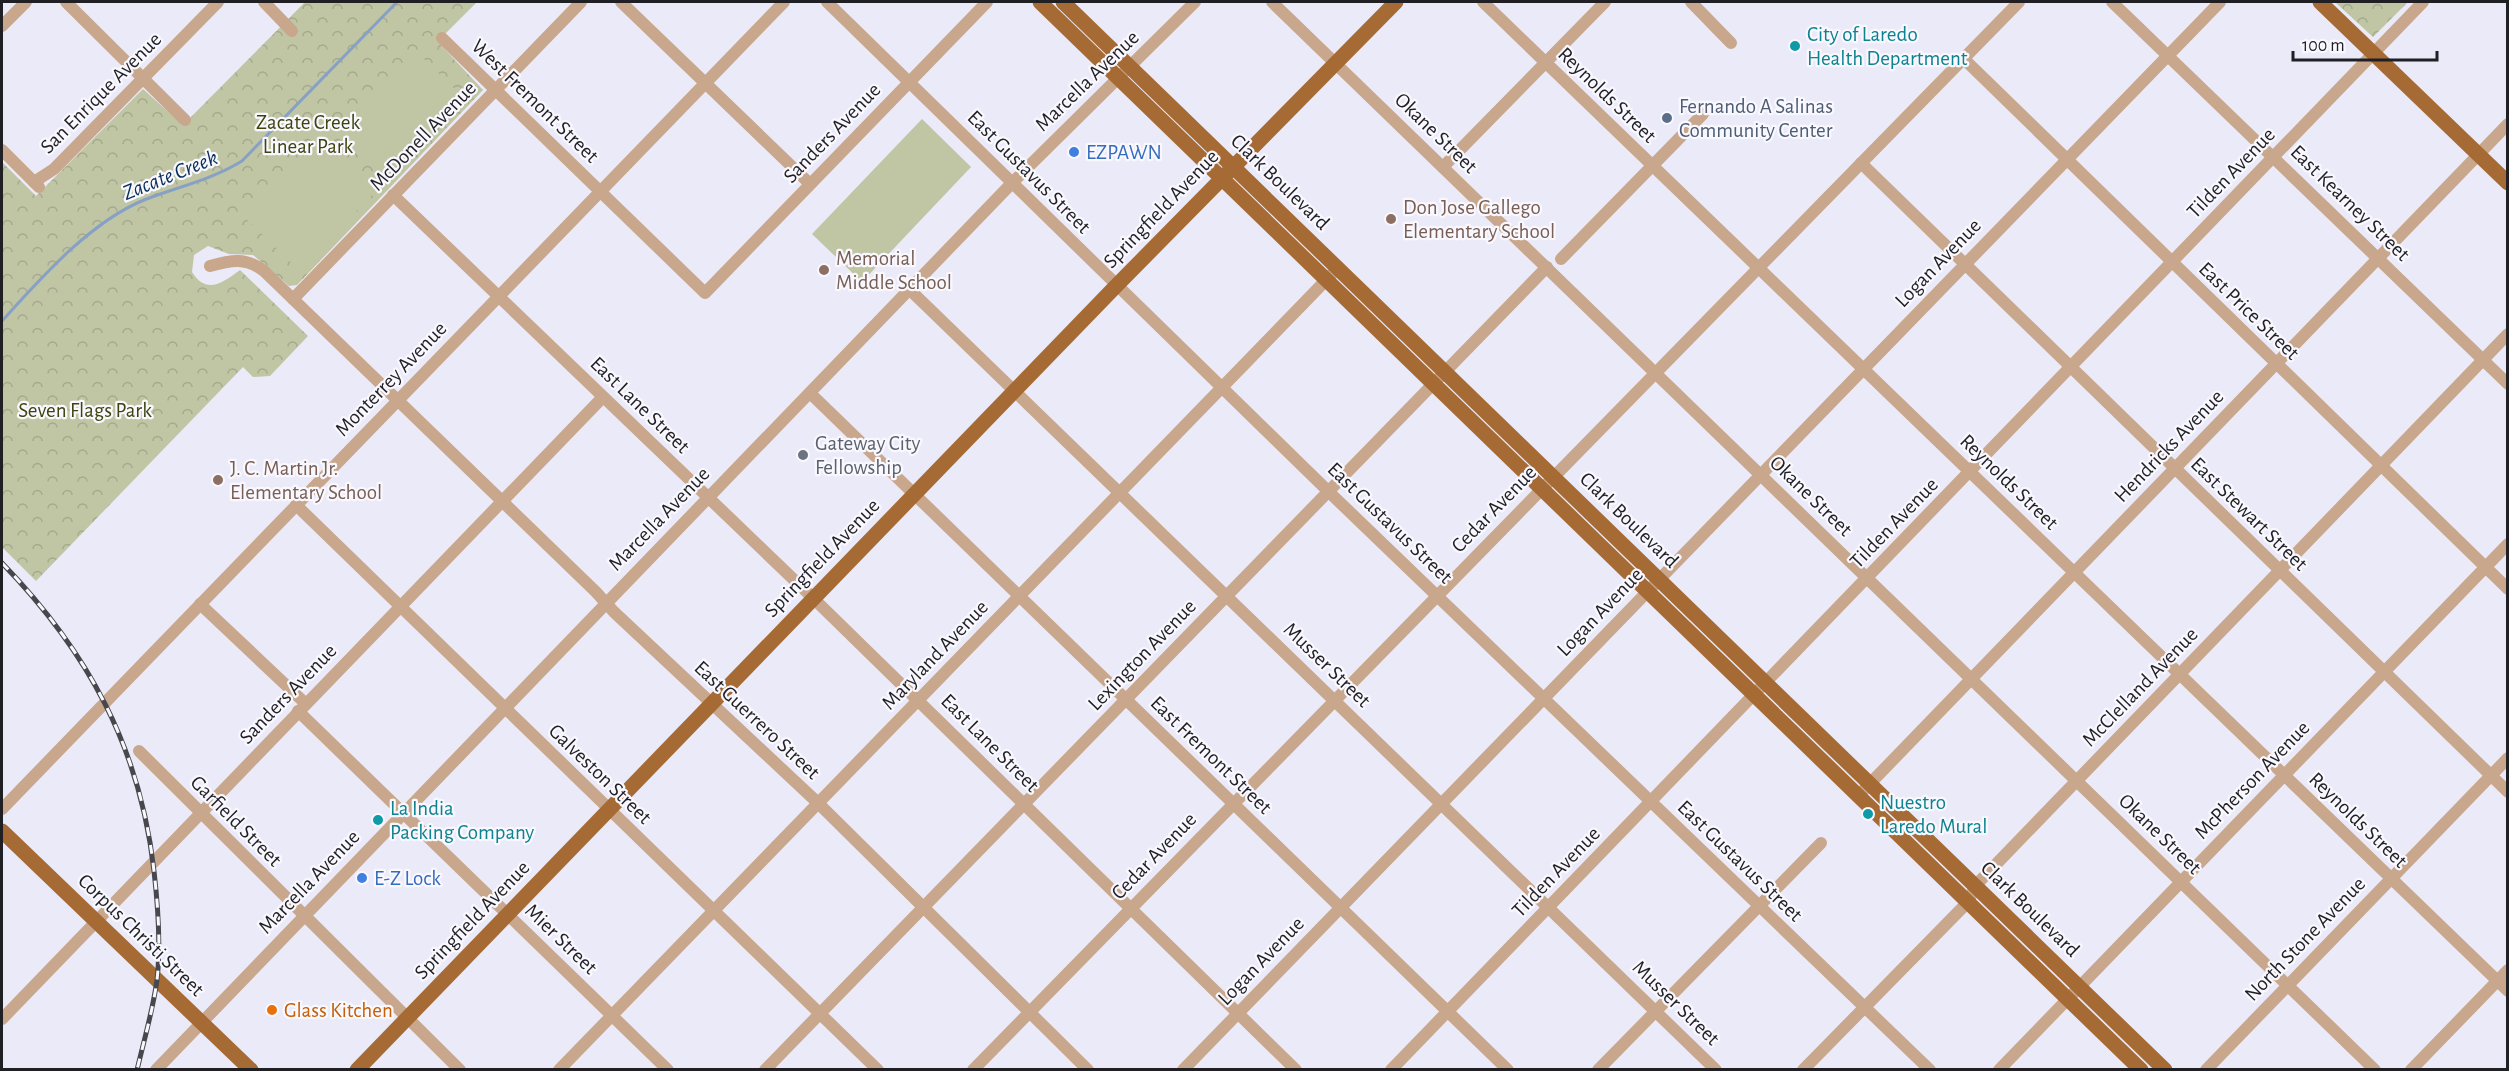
<svg xmlns="http://www.w3.org/2000/svg" width="2509" height="1071" font-family="'Alegreya Sans',sans-serif">
	<style>
		.park { fill: url(#park-crowns) }
		.pitch { fill: #c0c5a4 }
		.lines { fill: none; stroke-linecap: round; stroke-linejoin: round }
		.stream { stroke: #86a1c5; stroke-width: 3 }
		.minor { stroke: #c8a78c; stroke-width: 12 }
		.major { stroke: #a66b35; stroke-width: 15 }
		.rail-casing { stroke: #47474d; stroke-width: 5 }
		.rail { stroke: #f9f8fe; stroke-width: 3; stroke-dasharray: 9; stroke-linecap: butt }
		.culture-dot { fill: #0f9aa8; stroke: #f9f8fe; stroke-width: 2 }
		.service-dot { fill: #5c6f8a; stroke: #f9f8fe; stroke-width: 2 }
		.shop-dot { fill: #3f7fe0; stroke: #f9f8fe; stroke-width: 2 }
		.education-dot { fill: #8d6e63; stroke: #f9f8fe; stroke-width: 2 }
		.worship-dot { fill: #6b7280; stroke: #f9f8fe; stroke-width: 2 }
		.food-dot { fill: #e8710a; stroke: #f9f8fe; stroke-width: 2 }
		.labels { text-anchor: middle; dominant-baseline: central; stroke-width: 4.5; stroke-linejoin: round; paint-order: stroke }
		.culture-label { font-size: 21px; fill: #0d838f; stroke: #f9f8fe; text-anchor: start }
		.street-label { font-size: 21px; fill: #1f1f24; stroke: #f9f8fe }
		.service-label { font-size: 21px; fill: #4e5e75; stroke: #f9f8fe; text-anchor: start }
		.park-label { font-size: 21px; fill: #3e430f; stroke: #f9f8fe }
		.shop-label { font-size: 21px; fill: #366cbe; stroke: #f9f8fe; text-anchor: start }
		.education-label { font-size: 21px; fill: #785e54; stroke: #f9f8fe; text-anchor: start }
		.worship-label { font-size: 21px; fill: #5b616d; stroke: #f9f8fe; text-anchor: start }
		.food-label { font-size: 21px; fill: #c56008; stroke: #f9f8fe; text-anchor: start }
		.water-label { font-size: 22px; font-style: italic; fill: #072e5b; stroke: #f9f8fe }
	</style>
	<defs>
		<pattern id="park-crowns" width="20" height="18" patternUnits="userSpaceOnUse" patternTransform="scale(1.5)"><rect width="20" height="18" fill="#c0c5a4"/><path d="M2 6a3 3 0 1 1 6 0M12 15a3 3 0 1 1 6 0" fill="none" stroke="#a5a98d"/></pattern>
	</defs>
	<rect width="100%" height="100%" fill="#ebeaf8"/>
	<g class="park">
		<path d="M305 2H477L446 33 440 44 483 90 297 285 289 286 253 255 229 254 208 246 194 255 192 272C206 295 223 283 240 270L308 336 270 376 253 377 243 367 36 581 2 547V162L36 196 143 89 183 125Z"/>
		<polygon points="2335,2 2408,2 2373,37"/>
	</g>
	<g class="pitch">
		<polygon points="417,52 466,100 393,175 343,127"/>
		<polygon points="922,119 971,167 862,282 812,234"/>
		<polygon points="322,142 374,193 299,270 247,220"/>
	</g>
	<g class="lines">
		<path class="stream" d="M2 321C40 279 90 222 144 200 177 187 211 180 242 161L397 2"/>
		<g class="minor">
			<polyline points="66,2 185,120"/>
			<polyline points="264,2 292,31"/>
			<polyline points="621,2 810,184"/>
			<polyline points="827,2 1329,492 1930,1070"/>
			<polyline points="1272,2 2375,1070"/>
			<polyline points="1483,2 2508,991"/>
			<polyline points="1691,2 1731,43"/>
			<polyline points="2112,2 2508,384"/>
			<polyline points="2,26 26,2"/>
			<polyline points="442,38 705,293 987,2"/>
			<polyline points="1964,59 2508,589"/>
			<polyline points="2,150 39,187"/>
			<polyline points="1861,163 2508,792"/>
			<polyline points="1443,167 1605,2"/>
			<polyline points="34,182 54,169 218,2"/>
			<polyline points="393,195 813,598 1296,1070"/>
			<polyline points="1561,259 1703,114"/>
			<path d="M210 266C231 260 246 257 264 271L596 592 614 612 818 803 1088 1070"/>
			<polyline points="910,290 1716,1070"/>
			<polyline points="293,299 581,2"/>
			<polyline points="810,393 1508,1070"/>
			<polyline points="296,505 878,1070"/>
			<polyline points="200,604 306,704"/>
			<polyline points="298,711 668,1070"/>
			<polyline points="139,751 460,1070"/>
			<polyline points="1858,796 2508,124"/>
			<polyline points="2,809 784,2"/>
			<polyline points="2,1019 603,397"/>
			<polyline points="156,1070 1012,183 1195,2"/>
			<polyline points="559,1070 1332,274"/>
			<polyline points="765,1070 1547,267"/>
			<polyline points="973,1070 2019,2"/>
			<polyline points="1183,1070 2220,2"/>
			<polyline points="1391,1070 2423,2"/>
			<polyline points="1598,1070 1821,843"/>
			<polyline points="1803,1070 1968,902 1976,885 2508,334"/>
			<polyline points="1999,1070 2508,544"/>
			<polyline points="2206,1070 2508,758"/>
			<polyline points="2411,1070 2508,970"/>
		</g>
		<g class="major">
			<polyline points="1040,2 2141,1070"/>
			<polyline points="1063,2 2165,1070"/>
			<polyline points="2320,2 2508,183"/>
			<polyline points="2,831 251,1070"/>
			<polyline points="357,1070 1117,285 1396,2"/>
		</g>
		<g class="rail-casing">
			<path id="rail" d="M2 563C88 652 140 747 154 871 158 906 161 945 157 980 153 1010 144 1040 137 1070"/>
		</g>
		<use href="#rail" class="rail"/>
	</g>
	<g class="culture-dot">
		<circle cx="1795" cy="46" r="6"/>
		<circle cx="1868" cy="814" r="6"/>
		<circle cx="378" cy="820" r="6"/>
	</g>
	<circle class="service-dot" cx="1667" cy="118" r="6"/>
	<g class="shop-dot">
		<circle cx="1074" cy="152" r="6"/>
		<circle cx="362" cy="878" r="6"/>
	</g>
	<g class="education-dot">
		<circle cx="1391" cy="219" r="6"/>
		<circle cx="824" cy="270" r="6"/>
		<circle cx="218" cy="480" r="6"/>
	</g>
	<circle class="worship-dot" cx="803" cy="455" r="6"/>
	<circle class="food-dot" cx="272" cy="1010" r="6"/>
	<g class="labels">
		<g class="culture-label">
			<text x="1807" y="34">City of Laredo<tspan x="1807" dy="24">Health Department</tspan></text>
			<text x="1880" y="802">Nuestro<tspan x="1880" dy="24">Laredo Mural</tspan></text>
			<text x="390" y="808">La India<tspan x="390" dy="24">Packing Company</tspan></text>
		</g>
		<g class="street-label">
			<text transform="translate(1087 81) rotate(-44)">Marcella Avenue</text>
			<text transform="translate(101 93) rotate(-45)">San Enrique Avenue</text>
			<text transform="translate(1607 95) rotate(44)">Reynolds Street</text>
			<text transform="translate(535 101) rotate(44)">West Fremont Street</text>
			<text transform="translate(832 133) rotate(-46)">Sanders Avenue</text>
			<text transform="translate(1436 133) rotate(44)">Okane Street</text>
			<text transform="translate(423 136) rotate(-46)">McDonell Avenue</text>
			<text transform="translate(1029 172) rotate(45)">East Gustavus Street</text>
			<text transform="translate(2231 173) rotate(-46)">Tilden Avenue</text>
			<text transform="translate(1280 182) rotate(44)">Clark Boulevard</text>
			<text transform="translate(2350 203) rotate(44)">East Kearney Street</text>
			<text transform="translate(1161 209) rotate(-46)">Springfield Avenue</text>
			<text transform="translate(1938 263) rotate(-46)">Logan Avenue</text>
			<text transform="translate(2249 311) rotate(44)">East Price Street</text>
			<text transform="translate(391 379) rotate(-46)">Monterrey Avenue</text>
			<text transform="translate(640 405) rotate(44)">East Lane Street</text>
			<text transform="translate(2169 446) rotate(-46)">Hendricks Avenue</text>
			<text transform="translate(2009 482) rotate(44)">Reynolds Street</text>
			<text transform="translate(1811 496) rotate(44)">Okane Street</text>
			<text transform="translate(1494 509) rotate(-46)">Cedar Avenue</text>
			<text transform="translate(2249 514) rotate(44)">East Stewart Street</text>
			<text transform="translate(659 519) rotate(-46)">Marcella Avenue</text>
			<text transform="translate(1629 520) rotate(44)">Clark Boulevard</text>
			<text transform="translate(1390 523) rotate(44)">East Gustavus Street</text>
			<text transform="translate(1894 523) rotate(-46)">Tilden Avenue</text>
			<text transform="translate(822 558) rotate(-46)">Springfield Avenue</text>
			<text transform="translate(1600 612) rotate(-46)">Logan Avenue</text>
			<text transform="translate(935 655) rotate(-46)">Maryland Avenue</text>
			<text transform="translate(1142 655) rotate(-46)">Lexington Avenue</text>
			<text transform="translate(1327 665) rotate(44)">Musser Street</text>
			<text transform="translate(2140 687) rotate(-46)">McClelland Avenue</text>
			<text transform="translate(288 694) rotate(-46)">Sanders Avenue</text>
			<text transform="translate(757 720) rotate(43)">East Guerrero Street</text>
			<text transform="translate(990 743) rotate(45)">East Lane Street</text>
			<text transform="translate(1211 755) rotate(44)">East Fremont Street</text>
			<text transform="translate(600 774) rotate(44)">Galveston Street</text>
			<text transform="translate(2252 780) rotate(-46)">McPherson Avenue</text>
			<text transform="translate(2358 820) rotate(44)">Reynolds Street</text>
			<text transform="translate(236 821) rotate(45)">Garfield Street</text>
			<text transform="translate(2160 834) rotate(44)">Okane Street</text>
			<text transform="translate(1154 856) rotate(-46)">Cedar Avenue</text>
			<text transform="translate(1740 861) rotate(44)">East Gustavus Street</text>
			<text transform="translate(1556 872) rotate(-46)">Tilden Avenue</text>
			<text transform="translate(309 882) rotate(-46)">Marcella Avenue</text>
			<text transform="translate(2030 909) rotate(44)">Clark Boulevard</text>
			<text transform="translate(472 920) rotate(-46)">Springfield Avenue</text>
			<text transform="translate(141 935) rotate(44)">Corpus Christi Street</text>
			<text transform="translate(561 939) rotate(44)">Mier Street</text>
			<text transform="translate(2305 939) rotate(-46)">North Stone Avenue</text>
			<text transform="translate(1261 961) rotate(-46)">Logan Avenue</text>
			<text transform="translate(1676 1003) rotate(44)">Musser Street</text>
		</g>
		<g class="service-label">
			<text x="1679" y="106">Fernando A Salinas<tspan x="1679" dy="24">Community Center</tspan></text>
		</g>
		<g class="park-label">
			<text x="308" y="122">Zacate Creek<tspan x="308" dy="24">Linear Park</tspan></text>
			<text x="85" y="410">Seven Flags Park</text>
		</g>
		<g class="shop-label">
			<text x="1086" y="152">EZPAWN</text>
			<text x="374" y="878">E-Z Lock</text>
		</g>
		<g class="education-label">
			<text x="1403" y="207">Don Jose Gallego<tspan x="1403" dy="24">Elementary School</tspan></text>
			<text x="836" y="258">Memorial<tspan x="836" dy="24">Middle School</tspan></text>
			<text x="230" y="468">J. C. Martin Jr.<tspan x="230" dy="24">Elementary School</tspan></text>
		</g>
		<g class="worship-label">
			<text x="815" y="443">Gateway City<tspan x="815" dy="24">Fellowship</tspan></text>
		</g>
		<g class="food-label">
			<text x="284" y="1010">Glass Kitchen</text>
		</g>
		<g class="water-label">
			<text transform="translate(170 175) rotate(-22)">Zacate Creek</text>
		</g>
	</g>
	<rect width="2509" height="1071" fill="none" stroke="#1f1f24" stroke-width="6"/>
	<path d="M2293 51v9h144v-9" fill="none" stroke="#1f1f24" stroke-width="3"/>
	<text x="2302" y="51" font-size="18" fill="#1f1f24" stroke="#f9f8fe" stroke-width="4.5" paint-order="stroke">100 m</text>
</svg>
